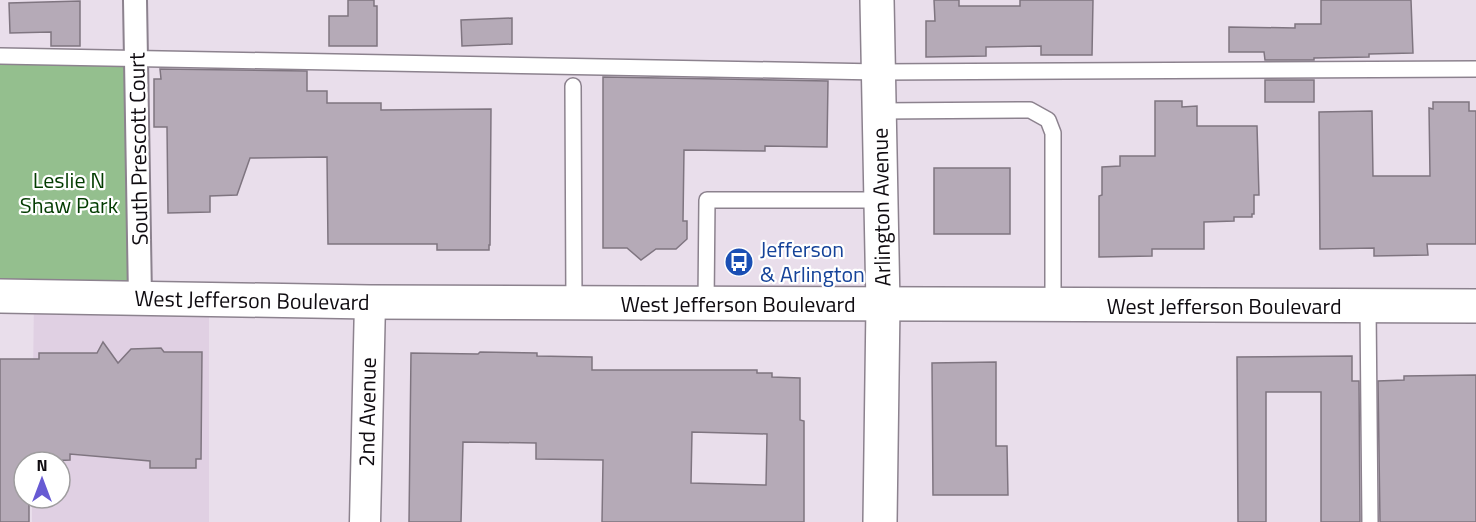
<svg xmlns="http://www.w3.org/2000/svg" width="1476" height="522" font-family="'Titillium Web',sans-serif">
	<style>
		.built { fill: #e0d0e3 }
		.green { fill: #94bf8e }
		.building { fill: #b5aab7; stroke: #7f7580; stroke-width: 1.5; fill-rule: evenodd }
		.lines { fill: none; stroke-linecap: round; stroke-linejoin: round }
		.service-casing { stroke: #8c828e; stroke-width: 18 }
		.pedestrian-casing { stroke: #8c828e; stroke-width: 26 }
		.minor-casing { stroke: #8c828e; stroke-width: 33 }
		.secondary-casing { stroke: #8c828e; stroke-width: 36 }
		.service { stroke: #fff; stroke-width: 15 }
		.pedestrian { stroke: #fff; stroke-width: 22 }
		.minor { stroke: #fff; stroke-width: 30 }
		.secondary { stroke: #fff; stroke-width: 33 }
		.labels { text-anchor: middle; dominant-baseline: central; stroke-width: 4.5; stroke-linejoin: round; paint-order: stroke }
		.street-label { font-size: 22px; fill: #0f0b10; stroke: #fff }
		.park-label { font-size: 22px; fill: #033c01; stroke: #fff }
		.transit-label { font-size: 22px; fill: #164399; stroke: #fff; text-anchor: start }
	</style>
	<rect width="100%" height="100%" fill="#e9deeb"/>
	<polygon class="built" points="34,296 209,299 209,522 32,522 32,498 60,498 60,462 32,462"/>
	<polygon class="green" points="0,56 136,57 140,298 0,296"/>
	<g class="building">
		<polygon points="348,0 374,0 374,6 377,6 377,46 329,46 329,16 348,16"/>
		<polygon points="934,0 959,0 959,6 1020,6 1020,0 1093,0 1092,55 1041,55 1041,46 986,47 986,56 926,57 926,21 935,21"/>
		<polygon points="1321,0 1411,0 1413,53 1369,54 1369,57 1314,58 1314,60 1265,60 1264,52 1229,52 1229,27 1295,28 1295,24 1321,24"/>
		<polygon points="80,1 80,46 51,46 51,32 10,33 9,3"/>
		<polygon points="512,18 512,44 462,46 461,20"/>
		<polygon points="160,69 307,71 307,91 327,91 327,103 381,103 381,110 491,109 490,245 489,245 489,250 437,250 437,244 328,244 327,157 250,158 237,195 210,196 210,212 168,213 167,127 154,127 154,79 161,79"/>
		<polygon points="603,77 828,81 827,147 765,146 765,151 684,150 683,221 687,221 687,239 676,249 656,249 641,260 627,248 603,248"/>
		<rect x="1265" y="80" width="49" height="22"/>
		<polygon points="1155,101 1182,101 1182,107 1197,106 1197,126 1257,126 1259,195 1254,195 1254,214 1252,214 1252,217 1234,217 1234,221 1204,222 1204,249 1152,249 1152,256 1099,257 1099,196 1102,195 1102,167 1120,166 1120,156 1155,156"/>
		<polygon points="1433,102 1469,102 1469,111 1476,111 1476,244 1427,244 1428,255 1374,256 1374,248 1320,249 1319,112 1372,111 1373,176 1430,176 1429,108 1433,109"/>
		<rect x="934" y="168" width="76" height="66"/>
		<polygon points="103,342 118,363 131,349 161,348 164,352 202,352 201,459 196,459 196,468 150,468 150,461 70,454 70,460 24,462 24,498 29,498 29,522 0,522 0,359 39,359 39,353 97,353"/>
		<path d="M480 352 537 353V356L592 357V370H757V373H772V377L800 378V420L804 421V522H602L603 460 536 459V443L463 442 461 522H409L411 353 478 354ZM692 432 767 434 766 485 691 483Z"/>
		<polygon points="1352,356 1352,381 1359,381 1360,522 1321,522 1321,392 1266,392 1266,522 1238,522 1237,357"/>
		<polygon points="996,362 996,446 1007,446 1008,495 933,495 932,363"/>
		<polygon points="1476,375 1476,522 1380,522 1378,381 1404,380 1404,376"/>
	</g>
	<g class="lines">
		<g class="service-casing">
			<g id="service">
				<polyline points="0,56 879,72 1476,69"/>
				<polyline points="573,86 574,303"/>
				<polyline points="880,111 1030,110 1048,120 1053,133 1053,306"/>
				<polyline points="706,304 707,200 881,200"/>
				<polyline points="1368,306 1370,522"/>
			</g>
		</g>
		<g class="pedestrian-casing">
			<polyline id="pedestrian" points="135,0 140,298"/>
		</g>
		<g class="minor-casing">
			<polyline id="minor" points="365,522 370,302"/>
		</g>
		<g class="secondary-casing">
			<g id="secondary">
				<polyline points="877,0 883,305 880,522"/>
				<polyline points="0,296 370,302 1476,306"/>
			</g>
		</g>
		<use href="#service" class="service"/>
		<use href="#pedestrian" class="pedestrian"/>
		<use href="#minor" class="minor"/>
		<use href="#secondary" class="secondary"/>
	</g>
	<defs>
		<g id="bus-disc" transform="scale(1.5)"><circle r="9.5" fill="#1a4fb4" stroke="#fff"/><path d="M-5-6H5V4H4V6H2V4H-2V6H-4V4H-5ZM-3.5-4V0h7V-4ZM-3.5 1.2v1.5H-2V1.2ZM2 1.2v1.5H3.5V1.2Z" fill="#fff"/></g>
	</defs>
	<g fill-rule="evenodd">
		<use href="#bus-disc" x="739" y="262"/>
	</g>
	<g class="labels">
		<g class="street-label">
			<text transform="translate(138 149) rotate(-91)">South Prescott Court</text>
			<text transform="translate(881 207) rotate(-91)">Arlington Avenue</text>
			<text transform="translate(252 300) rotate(1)">West Jefferson Boulevard</text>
			<text x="738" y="304">West Jefferson Boulevard</text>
			<text x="1224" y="306">West Jefferson Boulevard</text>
			<text transform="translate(367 412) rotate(-89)">2nd Avenue</text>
		</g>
		<g class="park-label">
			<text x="69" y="180">Leslie N<tspan x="69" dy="25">Shaw Park</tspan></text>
		</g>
		<g class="transit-label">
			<text x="760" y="249">Jefferson<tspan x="760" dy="25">&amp; Arlington</tspan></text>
		</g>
	</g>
	<g transform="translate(42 480)"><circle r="28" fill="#ffffff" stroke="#9f9d9f" stroke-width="1.5"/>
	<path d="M0-4.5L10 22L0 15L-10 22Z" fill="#675ad3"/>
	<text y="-9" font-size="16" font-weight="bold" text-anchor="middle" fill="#0f0b10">N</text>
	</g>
</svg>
